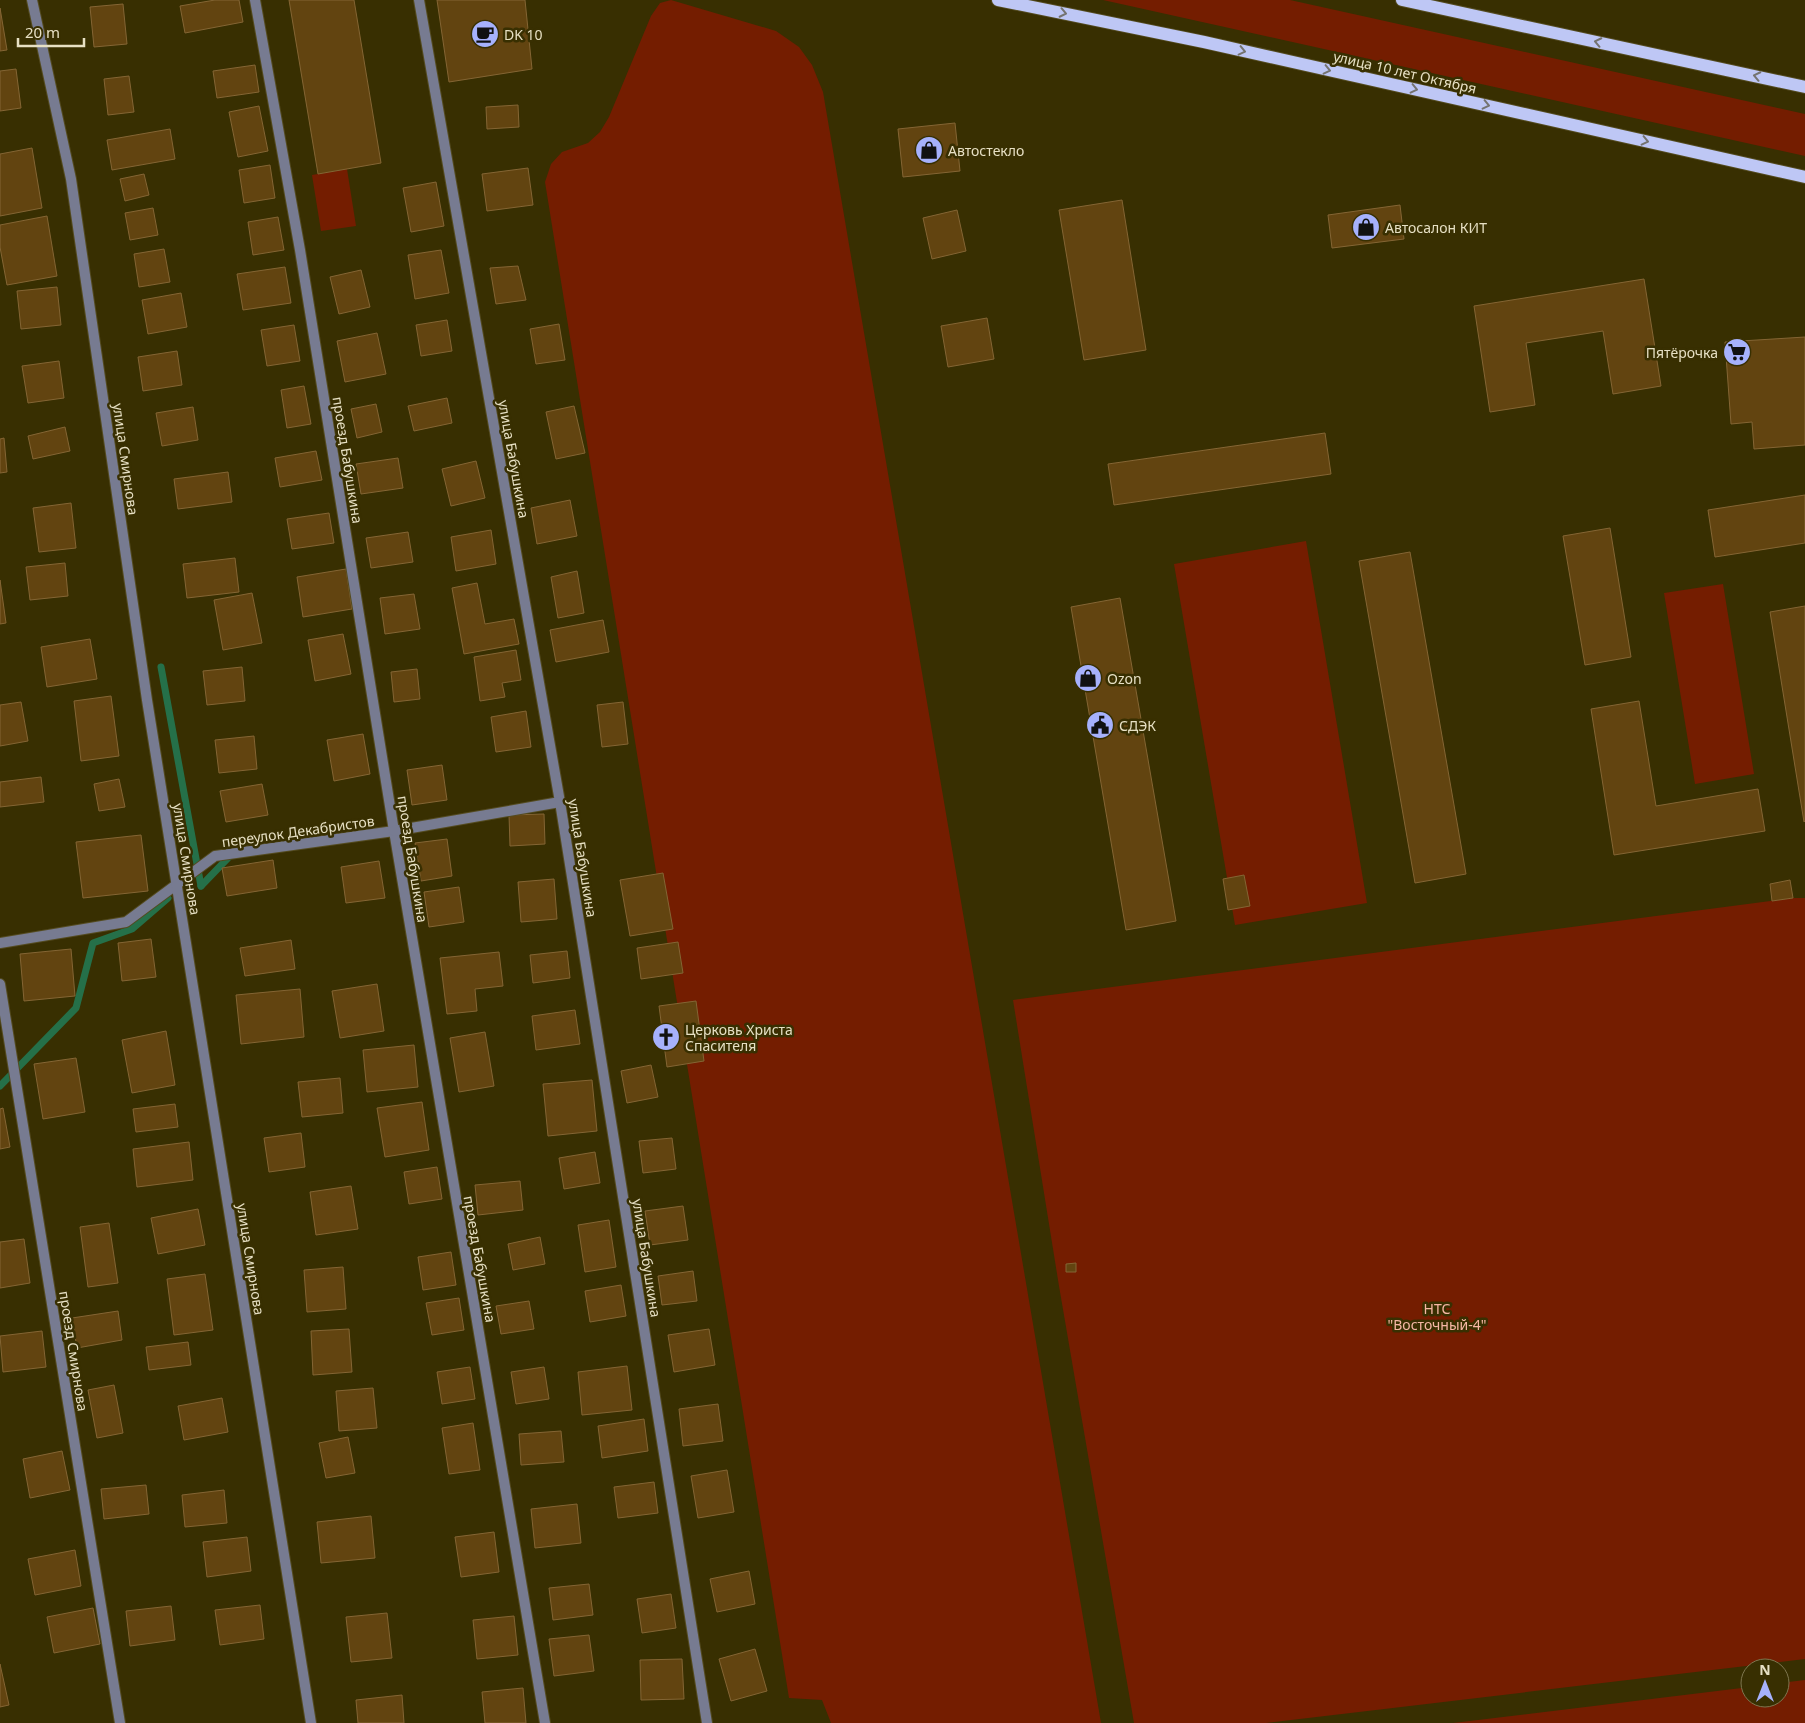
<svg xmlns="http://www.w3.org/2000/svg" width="1805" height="1723" font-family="'Noto Sans',sans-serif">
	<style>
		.green { fill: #741d00 }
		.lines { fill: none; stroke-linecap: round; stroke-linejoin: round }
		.stream { stroke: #257049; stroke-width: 7 }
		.building { fill: #624410; stroke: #846534 }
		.pedestrian-casing { stroke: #544b20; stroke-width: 12 }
		.minor-casing { stroke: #544b20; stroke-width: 12 }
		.primary-casing { stroke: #544b20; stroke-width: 14 }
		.pedestrian { stroke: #777b91; stroke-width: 10 }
		.minor { stroke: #777b91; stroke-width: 10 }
		.primary { stroke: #bec7f5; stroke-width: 12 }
		.oneway { stroke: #74736f }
		.labels { text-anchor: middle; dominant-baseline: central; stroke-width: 5; stroke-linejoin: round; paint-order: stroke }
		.poi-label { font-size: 14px; fill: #e7e0c4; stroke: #382f01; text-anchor: start }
		.street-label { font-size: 14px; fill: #e7e0c4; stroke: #382f01 }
		.park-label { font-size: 14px; fill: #f6b7a5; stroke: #382f01 }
	</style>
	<rect width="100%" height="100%" fill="#382f01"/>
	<g class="green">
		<polygon points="671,0 776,31 799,47 812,65 823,92 1101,1723 831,1723 822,1700 789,1698 545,182 551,164 562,152 588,143 600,132 609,117 651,16 660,3"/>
		<polygon points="1103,0 1290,0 1805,114 1805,156"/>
		<polygon points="347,169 356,226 321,231 312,175"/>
		<polygon points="1306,541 1367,903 1235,925 1174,564"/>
		<polygon points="1723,584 1754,774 1695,784 1664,593"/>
		<polygon points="1793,898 1805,898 1805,1659 1266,1723 1134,1723 1059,1286 1013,1000"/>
		<polygon points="1805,1680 1805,1723 1453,1723 1750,1687 1750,1698 1780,1698 1780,1683"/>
	</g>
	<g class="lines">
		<g class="stream">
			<polyline points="161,667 201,886"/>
			<polyline points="201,886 228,858"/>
			<polyline points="0,1086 76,1008 93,943 132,929 168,898"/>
		</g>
	</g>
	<g class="building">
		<polygon points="215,0 239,0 243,22 185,33 180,6"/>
		<polygon points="289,0 354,0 381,163 318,174"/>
		<polygon points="437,0 525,0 532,69 449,82"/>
		<polygon points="123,4 127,44 94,47 90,7"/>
		<polygon points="0,8 7,50 0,51"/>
		<polygon points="255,65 259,92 217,98 213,71"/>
		<polygon points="16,69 21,108 0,111 0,71"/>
		<polygon points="129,76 134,112 108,115 104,79"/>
		<polygon points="518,105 519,127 487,129 486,107"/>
		<polygon points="259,106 268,151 238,157 229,112"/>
		<polygon points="955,123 960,171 903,177 898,129"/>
		<polygon points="170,129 175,159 112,170 107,140"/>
		<polygon points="32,148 42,208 0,216 0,154"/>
		<polygon points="270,165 275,198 244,203 239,170"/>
		<polygon points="528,168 533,205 487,211 482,174"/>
		<polygon points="144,174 149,195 125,201 120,179"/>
		<polygon points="436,182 444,226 411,232 403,188"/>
		<polygon points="1122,200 1146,350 1084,360 1059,210"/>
		<polygon points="1400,205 1404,239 1332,248 1328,215"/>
		<polygon points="153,208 158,235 130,240 125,213"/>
		<polygon points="957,210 966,251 932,259 923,218"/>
		<polygon points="47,216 57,276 7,285 0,247 0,225"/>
		<polygon points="278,217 284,250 253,255 248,222"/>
		<polygon points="164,249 170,282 139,287 134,254"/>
		<polygon points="441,250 449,293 415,299 408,255"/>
		<polygon points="518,266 526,300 496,304 490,268"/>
		<polygon points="285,267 291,303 243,310 237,274"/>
		<polygon points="361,270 370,307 339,314 330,277"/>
		<polygon points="1644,279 1661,386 1613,394 1603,331 1526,343 1535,405 1490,412 1474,306"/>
		<polygon points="57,287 61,325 21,329 17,291"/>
		<polygon points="181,293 187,327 148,334 142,300"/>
		<polygon points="987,318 994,359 948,367 941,326"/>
		<polygon points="447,320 452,351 421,356 416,325"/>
		<polygon points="559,324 565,360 536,364 530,329"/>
		<polygon points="294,325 300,361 267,366 261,330"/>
		<polygon points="377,333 386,374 345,382 337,341"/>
		<polygon points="1805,337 1805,445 1754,449 1752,422 1731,424 1725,342"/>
		<polygon points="177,351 182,385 143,391 138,357"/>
		<polygon points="59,361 64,398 28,403 22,366"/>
		<polygon points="304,386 311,424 287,428 281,390"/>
		<polygon points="447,398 452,423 414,431 408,406"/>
		<polygon points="376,404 382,432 357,438 351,409"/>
		<polygon points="574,406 585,453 556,459 546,412"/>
		<polygon points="193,407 198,440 162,446 156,413"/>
		<polygon points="65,427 70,451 33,459 28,436"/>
		<polygon points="1325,433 1331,474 1114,505 1108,464"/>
		<polygon points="4,438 7,472 0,473 0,439"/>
		<polygon points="316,451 322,480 280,487 275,458"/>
		<polygon points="398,458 403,488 361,494 356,464"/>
		<polygon points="476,461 485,498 451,506 442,469"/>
		<polygon points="228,472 232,502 178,509 174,479"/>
		<polygon points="1805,495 1805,543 1715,557 1708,510"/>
		<polygon points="570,500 577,536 537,544 531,508"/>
		<polygon points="71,503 76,548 39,552 33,508"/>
		<polygon points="329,513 334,543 292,549 287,519"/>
		<polygon points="1610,528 1631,657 1585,665 1563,536"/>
		<polygon points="491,530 496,564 456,571 451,537"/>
		<polygon points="408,532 413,562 371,568 366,538"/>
		<polygon points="1410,552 1466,874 1415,883 1359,561"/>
		<polygon points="235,558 239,592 187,598 183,564"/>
		<polygon points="65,563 68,596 30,600 26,567"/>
		<polygon points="346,569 352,609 303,617 297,577"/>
		<polygon points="577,571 584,613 558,618 551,577"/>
		<polygon points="0,580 6,623 0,624"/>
		<polygon points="477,583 485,624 514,619 519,644 464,654 452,588"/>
		<polygon points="252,593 262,643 223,650 214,600"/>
		<polygon points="414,594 420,629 385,634 380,598"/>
		<polygon points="1120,598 1176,921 1126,930 1071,607"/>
		<polygon points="1805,606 1805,821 1804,822 1770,612"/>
		<polygon points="603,620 609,652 556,662 550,630"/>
		<polygon points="343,634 351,674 315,681 308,640"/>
		<polygon points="90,639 97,679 47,687 41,647"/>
		<polygon points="516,650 521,680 502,683 505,697 480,701 474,657"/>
		<polygon points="242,667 245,701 207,705 203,671"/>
		<polygon points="417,669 420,699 394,702 391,672"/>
		<polygon points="111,696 119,756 81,761 74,701"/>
		<polygon points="1639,701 1656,806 1758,789 1765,831 1614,855 1591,709"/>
		<polygon points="21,702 28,741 0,746 0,705"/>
		<polygon points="623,702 628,744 602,747 597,705"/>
		<polygon points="526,711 531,747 496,752 491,717"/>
		<polygon points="363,734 370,774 334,781 327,740"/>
		<polygon points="254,736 257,769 219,773 215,740"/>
		<polygon points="442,765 447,800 412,805 407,770"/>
		<polygon points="41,777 44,802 0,807 0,782"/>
		<polygon points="119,779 125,807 99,811 94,784"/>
		<polygon points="262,784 268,815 226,822 220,791"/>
		<polygon points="544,814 545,844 510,846 509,815"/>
		<polygon points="141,835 148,891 83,898 76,842"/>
		<polygon points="447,839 452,876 421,881 415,843"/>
		<polygon points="273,860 277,888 227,896 222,868"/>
		<polygon points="379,861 385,898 346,903 341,867"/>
		<polygon points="663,873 673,929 630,936 620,880"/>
		<polygon points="1244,875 1250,906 1228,910 1223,879"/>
		<polygon points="554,879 557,919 521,922 518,882"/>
		<polygon points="1790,880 1793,898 1772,901 1770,884"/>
		<polygon points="459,887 464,922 429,927 424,892"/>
		<polygon points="151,939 156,977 122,981 118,943"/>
		<polygon points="291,940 295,969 245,976 240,948"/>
		<polygon points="678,942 683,973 641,979 637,948"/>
		<polygon points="71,949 75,996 24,1001 20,954"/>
		<polygon points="567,951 570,978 533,983 530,955"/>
		<polygon points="499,952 503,986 475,989 477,1011 447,1014 440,958"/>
		<polygon points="377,984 384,1031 340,1038 332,991"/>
		<polygon points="300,989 304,1037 241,1044 236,995"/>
		<polygon points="696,1001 704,1061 667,1067 659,1006"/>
		<polygon points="575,1010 580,1044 536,1050 532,1016"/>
		<polygon points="166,1031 175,1085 132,1093 122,1040"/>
		<polygon points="485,1032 494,1086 459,1092 450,1038"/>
		<polygon points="414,1045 418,1087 367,1092 363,1050"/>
		<polygon points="76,1058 85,1112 43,1119 34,1064"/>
		<polygon points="651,1065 658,1097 627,1103 621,1071"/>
		<polygon points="340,1078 343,1113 302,1117 298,1082"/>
		<polygon points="592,1080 597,1131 548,1136 543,1084"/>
		<polygon points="422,1102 429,1150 385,1157 377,1108"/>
		<polygon points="175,1104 178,1127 136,1132 133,1109"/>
		<polygon points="3,1108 10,1147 0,1149 0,1109"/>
		<polygon points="301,1133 305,1167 269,1172 264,1138"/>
		<polygon points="672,1138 676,1169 643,1173 639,1141"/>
		<polygon points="189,1142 193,1180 137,1187 133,1149"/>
		<polygon points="595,1152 600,1183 564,1189 559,1158"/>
		<polygon points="437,1167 442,1199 409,1204 404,1172"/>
		<polygon points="520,1181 523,1210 478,1215 475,1185"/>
		<polygon points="351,1186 358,1229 316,1235 310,1192"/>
		<polygon points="683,1206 688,1240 650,1245 645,1211"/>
		<polygon points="198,1209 205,1245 158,1254 151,1218"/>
		<polygon points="609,1220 616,1267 585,1272 578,1225"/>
		<polygon points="109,1223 118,1283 88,1287 80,1227"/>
		<polygon points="540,1237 545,1264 513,1270 508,1244"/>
		<polygon points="24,1239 30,1283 0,1288 0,1242"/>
		<polygon points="451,1252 456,1285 423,1290 418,1257"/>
		<polygon points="1076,1263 1076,1272 1066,1272 1066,1264"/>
		<polygon points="343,1267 346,1309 307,1312 304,1270"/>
		<polygon points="693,1271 697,1301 662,1305 658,1276"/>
		<polygon points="205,1274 213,1330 174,1335 167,1279"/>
		<polygon points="621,1285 626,1316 590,1322 585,1291"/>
		<polygon points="459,1298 464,1330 432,1335 426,1303"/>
		<polygon points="529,1301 534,1329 501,1334 496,1306"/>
		<polygon points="118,1311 122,1340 77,1348 72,1318"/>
		<polygon points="349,1329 352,1372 313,1375 311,1331"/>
		<polygon points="709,1329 715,1365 674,1372 668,1335"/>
		<polygon points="42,1331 46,1367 3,1372 0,1336"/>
		<polygon points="188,1342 191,1365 149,1370 146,1347"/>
		<polygon points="627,1366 632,1410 582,1415 578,1372"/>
		<polygon points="470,1367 475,1399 442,1404 437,1372"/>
		<polygon points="544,1367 549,1399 516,1404 511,1372"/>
		<polygon points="114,1385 123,1433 97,1438 88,1390"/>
		<polygon points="373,1388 377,1428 339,1431 336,1391"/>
		<polygon points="222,1398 228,1432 184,1440 178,1406"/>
		<polygon points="718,1404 723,1441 683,1446 679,1409"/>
		<polygon points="644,1419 648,1451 602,1458 598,1426"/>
		<polygon points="473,1423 480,1470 449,1474 442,1428"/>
		<polygon points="561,1431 564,1462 521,1465 519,1434"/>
		<polygon points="348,1437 355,1473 326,1478 319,1443"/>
		<polygon points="62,1451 70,1490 30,1498 23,1459"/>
		<polygon points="727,1470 734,1512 698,1518 691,1476"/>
		<polygon points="654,1482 658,1513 618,1518 614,1487"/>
		<polygon points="146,1485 149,1514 104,1519 101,1489"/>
		<polygon points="224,1490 227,1523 185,1527 182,1495"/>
		<polygon points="577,1504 581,1543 535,1548 531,1509"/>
		<polygon points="371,1516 375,1558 321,1563 317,1522"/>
		<polygon points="494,1532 499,1572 461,1577 455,1537"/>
		<polygon points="247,1537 251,1571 207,1577 203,1542"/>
		<polygon points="75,1550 81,1586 35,1595 28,1559"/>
		<polygon points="749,1571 755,1604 717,1612 710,1579"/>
		<polygon points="589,1584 593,1615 553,1620 549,1588"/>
		<polygon points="671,1594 676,1628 642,1633 637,1599"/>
		<polygon points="260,1605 264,1639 220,1645 215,1610"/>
		<polygon points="171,1606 175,1640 130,1646 126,1611"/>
		<polygon points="93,1608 100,1644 54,1653 47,1617"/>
		<polygon points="387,1613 392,1658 351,1662 346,1617"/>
		<polygon points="514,1616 518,1655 477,1659 473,1620"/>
		<polygon points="589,1635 594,1671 554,1676 549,1639"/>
		<polygon points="755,1649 767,1691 731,1701 719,1659"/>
		<polygon points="682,1659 684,1699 641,1700 640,1660"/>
		<polygon points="0,1664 9,1705 0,1707"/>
		<polygon points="523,1688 526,1723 485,1723 482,1692"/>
		<polygon points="402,1695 404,1723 358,1723 356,1700"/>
	</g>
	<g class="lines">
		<g class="pedestrian-casing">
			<polyline id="pedestrian" points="0,943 126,922 215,856 394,831"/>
		</g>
		<g class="minor-casing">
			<g id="minor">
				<polyline points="32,0 71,179 147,700 311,1723"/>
				<polyline points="255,0 300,250 394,831 545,1723"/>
				<polyline points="419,0 560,802 707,1723"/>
				<polyline points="394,831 560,802"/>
				<polyline points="0,984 120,1723"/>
			</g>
		</g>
		<g class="primary-casing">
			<g id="primary">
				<polyline points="998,0 1204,42 1805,177"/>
				<polyline points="1402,0 1805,87"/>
			</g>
		</g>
		<use href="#pedestrian" class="pedestrian"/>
		<use href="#minor" class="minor"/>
		<use href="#primary" class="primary"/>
	</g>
	<defs><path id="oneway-chevron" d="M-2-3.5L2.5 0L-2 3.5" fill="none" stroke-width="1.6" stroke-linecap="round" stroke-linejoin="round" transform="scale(1.25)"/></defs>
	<g class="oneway">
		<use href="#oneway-chevron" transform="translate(1063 13) rotate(12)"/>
		<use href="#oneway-chevron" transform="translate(1598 42) rotate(-168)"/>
		<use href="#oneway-chevron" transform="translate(1242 51) rotate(13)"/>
		<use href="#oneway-chevron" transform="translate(1327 70) rotate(13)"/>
		<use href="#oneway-chevron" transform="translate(1757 76) rotate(-168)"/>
		<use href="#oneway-chevron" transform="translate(1414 89) rotate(13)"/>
		<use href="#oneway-chevron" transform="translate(1486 105) rotate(13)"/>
		<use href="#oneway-chevron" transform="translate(1645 141) rotate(13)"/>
	</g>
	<defs>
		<g id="cafe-disc" transform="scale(1.4375)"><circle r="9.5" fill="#a6b1fc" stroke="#382f01"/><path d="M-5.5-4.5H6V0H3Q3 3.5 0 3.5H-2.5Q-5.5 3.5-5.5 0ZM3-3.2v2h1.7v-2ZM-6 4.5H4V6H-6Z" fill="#111"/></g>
		<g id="shop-disc" transform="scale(1.4375)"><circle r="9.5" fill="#a6b1fc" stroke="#382f01"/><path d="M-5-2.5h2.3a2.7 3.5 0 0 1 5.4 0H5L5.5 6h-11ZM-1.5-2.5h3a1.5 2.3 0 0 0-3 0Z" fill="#111"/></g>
		<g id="supermarket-disc" transform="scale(1.4375)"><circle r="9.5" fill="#a6b1fc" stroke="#382f01"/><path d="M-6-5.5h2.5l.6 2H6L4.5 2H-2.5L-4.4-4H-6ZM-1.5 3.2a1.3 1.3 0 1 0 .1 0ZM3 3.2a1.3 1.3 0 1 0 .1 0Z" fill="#111"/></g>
		<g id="civic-disc" transform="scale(1.4375)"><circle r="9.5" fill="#a6b1fc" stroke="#382f01"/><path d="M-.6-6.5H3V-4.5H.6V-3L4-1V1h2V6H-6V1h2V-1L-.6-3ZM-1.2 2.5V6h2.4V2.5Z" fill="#111"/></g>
		<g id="church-disc" transform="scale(1.4375)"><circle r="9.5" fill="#a6b1fc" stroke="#382f01"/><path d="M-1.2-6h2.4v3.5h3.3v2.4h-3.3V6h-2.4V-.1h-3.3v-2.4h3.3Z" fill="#111"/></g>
	</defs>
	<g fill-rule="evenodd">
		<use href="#cafe-disc" x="485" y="34"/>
		<use href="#shop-disc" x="929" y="150"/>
		<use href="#shop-disc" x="1366" y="227"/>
		<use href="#supermarket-disc" x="1737" y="352"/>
		<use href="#shop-disc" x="1088" y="678"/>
		<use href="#civic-disc" x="1100" y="725"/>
		<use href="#church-disc" x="666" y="1037"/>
	</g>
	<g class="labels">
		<g class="poi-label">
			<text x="504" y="34">DK 10</text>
			<text x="948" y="150">Автостекло</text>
			<text x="1385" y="227">Автосалон КИТ</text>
			<text x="1718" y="352" text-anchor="end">Пятёрочка</text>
			<text x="1107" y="678">Ozon</text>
			<text x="1119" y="725">СДЭК</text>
			<text x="685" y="1029">Церковь Христа<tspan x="685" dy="16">Спасителя</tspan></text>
		</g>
		<g class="street-label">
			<text transform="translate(1405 72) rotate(13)">улица 10 лет Октября</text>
			<text transform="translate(126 459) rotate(82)">улица Смирнова</text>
			<text transform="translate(514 459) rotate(80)">улица Бабушкина</text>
			<text transform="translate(348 460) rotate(81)">проезд Бабушкина</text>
			<text transform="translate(298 831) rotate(-8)">переулок Декабристов</text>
			<text transform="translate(583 858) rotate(81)">улица Бабушкина</text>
			<text transform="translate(187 859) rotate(81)">улица Смирнова</text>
			<text transform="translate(413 859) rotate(81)">проезд Бабушкина</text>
			<text transform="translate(647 1258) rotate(81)">улица Бабушкина</text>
			<text transform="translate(251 1259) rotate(81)">улица Смирнова</text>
			<text transform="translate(480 1259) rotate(80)">проезд Бабушкина</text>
			<text transform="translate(74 1351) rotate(81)">проезд Смирнова</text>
		</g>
		<g class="park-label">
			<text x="1437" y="1308">НТС<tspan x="1437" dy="16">"Восточный-4"</tspan></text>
		</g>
	</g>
	<g transform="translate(1765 1683)"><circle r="24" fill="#382f01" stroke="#7e764f"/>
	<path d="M0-4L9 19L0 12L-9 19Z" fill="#a6b1fc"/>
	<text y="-8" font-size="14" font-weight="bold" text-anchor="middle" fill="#e7e0c4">N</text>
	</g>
	<path d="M18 38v8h66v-8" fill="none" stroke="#e7e0c4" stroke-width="2.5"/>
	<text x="25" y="38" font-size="15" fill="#e7e0c4" stroke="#382f01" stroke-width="4" paint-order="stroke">20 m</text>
</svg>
